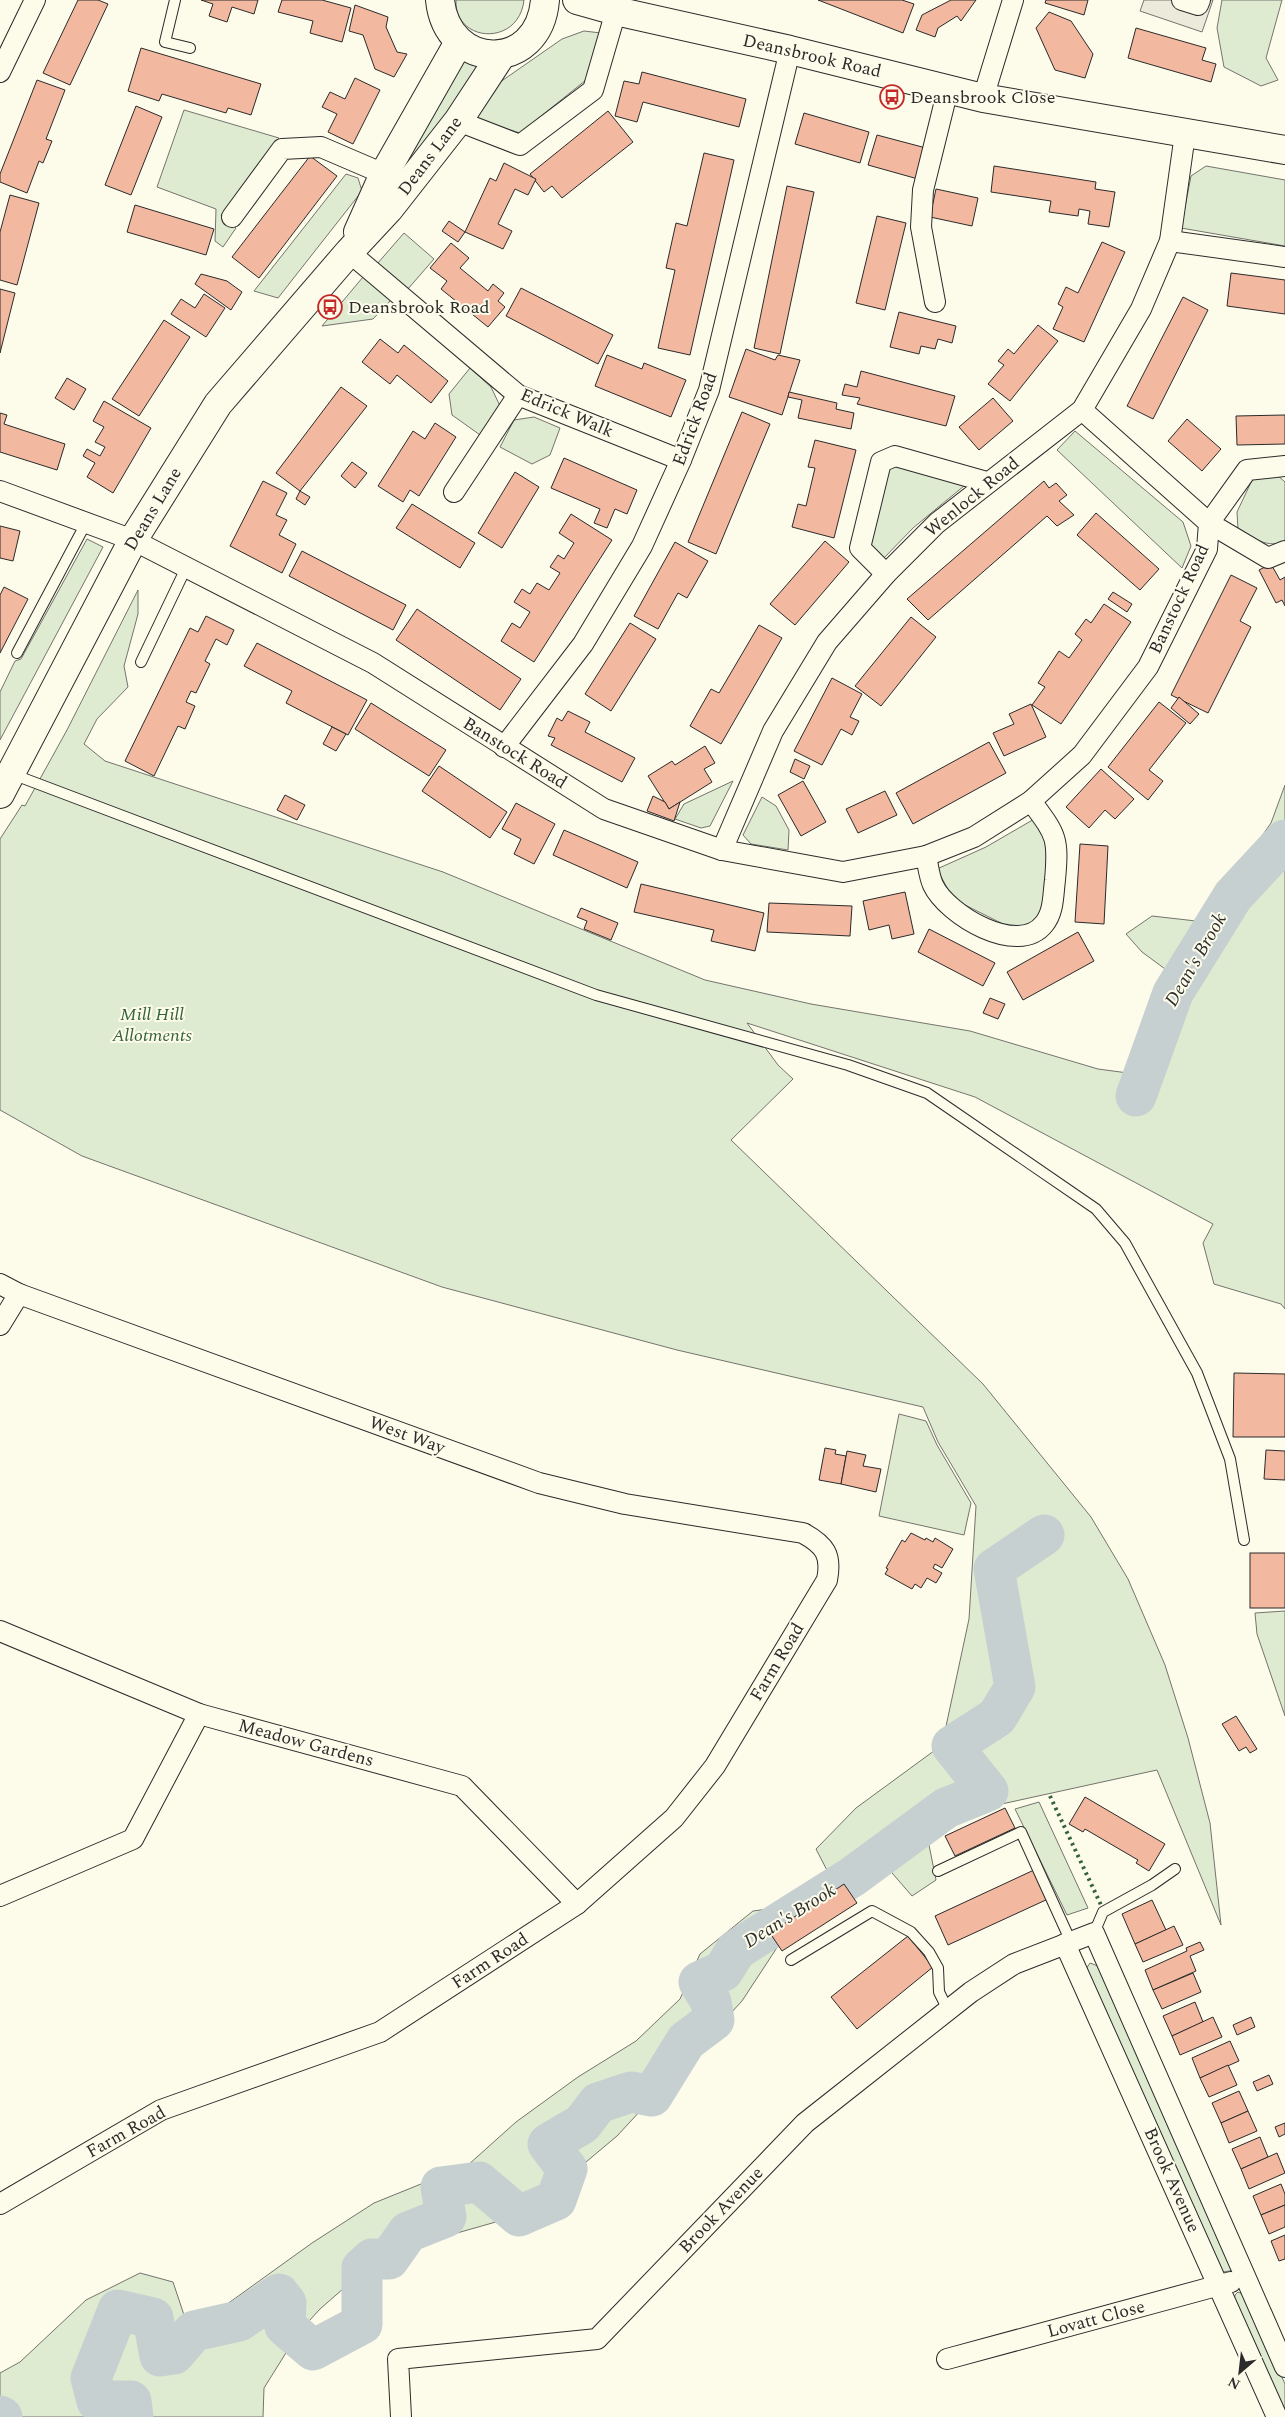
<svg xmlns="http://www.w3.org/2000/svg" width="1285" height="2417" font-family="Spectral,serif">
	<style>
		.green { fill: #deebd1; stroke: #74746e }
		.parking { fill: #eceadb; stroke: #74746e }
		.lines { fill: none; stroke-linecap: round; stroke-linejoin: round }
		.river { stroke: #c7d0d0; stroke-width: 41 }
		.building { fill: #f2b8a0; stroke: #2b2b2b }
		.service-casing { stroke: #2b2b2b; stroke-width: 12 }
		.minor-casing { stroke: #2b2b2b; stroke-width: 22 }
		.primary-casing { stroke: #2b2b2b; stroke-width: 30 }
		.service { stroke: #fdfbea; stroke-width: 10 }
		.minor { stroke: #fdfbea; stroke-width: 20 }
		.primary { stroke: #fdfbea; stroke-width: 28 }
		.hedge { stroke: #34623c; stroke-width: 4; stroke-dasharray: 2.5 4; stroke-linecap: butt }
		.labels { text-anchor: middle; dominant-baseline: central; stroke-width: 4; stroke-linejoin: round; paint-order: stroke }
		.street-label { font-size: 18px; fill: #2b2b2b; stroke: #fdfbea }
		.poi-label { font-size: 18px; fill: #2b2b2b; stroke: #fdfbea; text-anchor: start }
		.park-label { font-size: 18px; font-style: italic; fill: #34623c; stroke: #fdfbea }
		.water-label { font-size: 19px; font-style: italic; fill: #2b2b2b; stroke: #fdfbea }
	</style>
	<rect width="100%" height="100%" fill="#fdfbea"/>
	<g class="green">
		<path d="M456 0H524C519 47 454 43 456 0Z"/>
		<polygon points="1222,0 1282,0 1266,58 1278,80 1261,86 1224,67 1217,28"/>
		<polygon points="584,31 601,33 586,80 520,133 470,118 493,87 562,39"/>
		<polygon points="464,58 477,66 470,83 385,203 448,76"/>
		<polygon points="184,110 279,138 254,175 221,216 236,228 223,247 215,241 216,209 157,187"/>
		<polygon points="1206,166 1285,180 1285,246 1181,228 1191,176"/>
		<polygon points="346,174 358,178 362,191 278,298 254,291"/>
		<polygon points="404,233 434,259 407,290 377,264"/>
		<polygon points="363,277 391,300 373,319 322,326"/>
		<polygon points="470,368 491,387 501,408 483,437 452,415 449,394"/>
		<polygon points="534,417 560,428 550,455 532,464 500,447 514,420"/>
		<polygon points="1075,431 1183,522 1191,546 1182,568 1057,450"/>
		<polygon points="896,463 970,481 913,528 883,559 873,550 869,536 885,471"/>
		<path d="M1277 475 1285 482V541C1267 549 1254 538 1238 529L1237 512 1253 478Z"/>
		<polygon points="87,539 103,547 0,740 0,692 15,661 21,659"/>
		<polygon points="138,590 138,614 124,666 128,687 97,719 84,744 105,761 443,872 705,980 811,1004 970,1031 1098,1069 1128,1073 1160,1013 1176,977 1142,952 1126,934 1152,916 1196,921 1231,880 1271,823 1285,785 1285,1309 1281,1304 1214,1284 1203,1243 1213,1224 975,1097 747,1023 778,1065 793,1079 731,1140 983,1384 1091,1517 1128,1579 1165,1665 1188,1738 1210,1823 1221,1925 1157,1770 956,1814 929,1845 936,1880 912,1896 886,1866 832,1880 816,1849 856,1808 942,1745 969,1619 976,1506 938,1442 923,1407 677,1350 442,1287 82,1156 0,1110 0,839 22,805 25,806 67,730"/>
		<polygon points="733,781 710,826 701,828 675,819 684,804"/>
		<polygon points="762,797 776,806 789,830 788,850 751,844 743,835"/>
		<polygon points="1036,818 1047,834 1046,906 1037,922 1013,929 953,899 937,869 986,847"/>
		<polygon points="899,1414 926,1421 937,1445 971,1503 964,1535 879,1516"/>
		<polygon points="1285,1611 1285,1716 1257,1634 1255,1613"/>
		<polygon points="1039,1802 1088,1908 1067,1915 1015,1809"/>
		<polygon points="792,1906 780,1943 742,2001 617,2136 524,2214 383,2254 320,2309 299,2332 264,2388 263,2417 0,2417 0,2373 20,2362 86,2300 140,2273 173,2282 184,2315 223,2307 312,2243 374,2203 468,2165 516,2122 578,2077 636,2041 680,1999 700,1954 753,1911"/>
		<polygon points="1090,1963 1098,1966 1232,2269 1230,2271 1223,2272 1086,1969"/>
		<polygon points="1238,2292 1245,2295 1285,2384 1285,2416 1234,2301 1235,2295"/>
	</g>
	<polygon class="parking" points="1144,0 1213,0 1202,32 1140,11"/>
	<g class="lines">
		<g class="river">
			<polyline points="1136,1096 1173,993 1233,896 1285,840"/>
			<polyline points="0,2416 2,2417"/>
			<polyline points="133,2417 131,2401 97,2401 91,2378 118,2310 153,2318 160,2356 174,2354 194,2331 239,2321 279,2294 286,2303 285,2326 313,2350 362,2324 362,2268 372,2259 389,2259 408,2232 446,2217 441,2187 479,2182 519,2216 556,2200 567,2169 548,2144 582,2124 598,2103 631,2092 652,2096 686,2041 714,2020 711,2002 699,1982 723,1971 736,1950 852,1877 946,1808 988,1791 952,1746 997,1717 1015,1687 994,1569 1044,1535"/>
		</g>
	</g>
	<g class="building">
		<polygon points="78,0 98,0 108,4 70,85 43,73"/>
		<polygon points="201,0 258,0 254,14 232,7 227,22 209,16 213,4"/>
		<polygon points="282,0 322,0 351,8 342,42 310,33 313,21 278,12"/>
		<polygon points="818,0 902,0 914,4 903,33"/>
		<polygon points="951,0 976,0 961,21 957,16 938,28 935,37 916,30 922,15"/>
		<polygon points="1046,0 1088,0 1084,15 1045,3"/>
		<polygon points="355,5 388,17 386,27 397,52 407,54 394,77 375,69 363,35 349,31"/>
		<polygon points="1049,12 1071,21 1093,54 1085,78 1055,70 1036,28"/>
		<polygon points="1136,28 1206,48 1202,60 1216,64 1211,82 1128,58"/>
		<polygon points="141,48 261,84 251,115 228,108 226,113 162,94 159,101 128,91"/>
		<polygon points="642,72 746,99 739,127 643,102 637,122 615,116 624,81 639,84"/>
		<polygon points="355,78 380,90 353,144 328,132 337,114 322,107 330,92 345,99"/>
		<polygon points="37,80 65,90 46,139 52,141 43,163 39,161 27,193 0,182 0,174"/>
		<polygon points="136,106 162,117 131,195 105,185"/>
		<polygon points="608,111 633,142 562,198 552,186 544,192 530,174"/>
		<polygon points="804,113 869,132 860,163 795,144"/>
		<polygon points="877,135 926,148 918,179 868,165"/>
		<polygon points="704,153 734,160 690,355 658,348 675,270 666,268 676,223 687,226"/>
		<polygon points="310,156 337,176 259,278 232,257"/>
		<polygon points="504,163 536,179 528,195 515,189 498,224 512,231 503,249 465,232 490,178 496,181"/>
		<polygon points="994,166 1096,182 1095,189 1115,192 1109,227 1088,224 1090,211 1079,209 1078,216 1049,212 1051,201 991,192"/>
		<polygon points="787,186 814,192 780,354 754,348"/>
		<polygon points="936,189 978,198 972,226 930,217"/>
		<polygon points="10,195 39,203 17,285 0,280 0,232"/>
		<polygon points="135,205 214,229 206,255 127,232"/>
		<polygon points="877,216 906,223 885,310 856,303"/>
		<polygon points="449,221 465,232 458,242 442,231"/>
		<polygon points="1102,242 1125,252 1084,342 1053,329 1063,307 1058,304 1066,287 1078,293"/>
		<polygon points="451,243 469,258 460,268 488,291 493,284 504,293 498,301 505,307 488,327 441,289 447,281 430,268"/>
		<polygon points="1231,273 1285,280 1285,314 1227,306"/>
		<polygon points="201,274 227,281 242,292 231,310 195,284"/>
		<polygon points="521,288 613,335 598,364 506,316"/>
		<polygon points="0,289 15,293 0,353"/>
		<polygon points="204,294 225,308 206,337 171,314 181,299 195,308"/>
		<polygon points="1183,297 1208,310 1153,419 1127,406"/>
		<polygon points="899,312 956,326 952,343 938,339 935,349 921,346 919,354 890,347"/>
		<polygon points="164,320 190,337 139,416 112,399"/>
		<polygon points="1038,325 1058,341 1010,401 988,384 1004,365 998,361 1008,349 1014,354"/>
		<polygon points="380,339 398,353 404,345 448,381 431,403 397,375 390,384 362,362"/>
		<polygon points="746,349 775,360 778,355 800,360 782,415 729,397"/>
		<polygon points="607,355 642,369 644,363 686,380 671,417 595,386"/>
		<polygon points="861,371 955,396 946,426 857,404 860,398 842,395 845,384 857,387"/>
		<polygon points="67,378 86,389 74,410 55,398"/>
		<polygon points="341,387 367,406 300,491 276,473"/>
		<polygon points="789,392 837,403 836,409 854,413 851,429 798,418 802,400 788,397"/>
		<polygon points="993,398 1013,421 979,450 959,427"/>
		<polygon points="104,401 151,428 113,493 87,477 95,463 83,456 87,449 100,456 105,447 95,442 104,427 93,421"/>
		<polygon points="742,412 770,424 716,554 688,542"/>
		<polygon points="0,413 7,415 4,424 65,444 57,470 0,452"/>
		<polygon points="1285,415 1285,444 1237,445 1236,416"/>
		<polygon points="1187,419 1221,449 1202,471 1168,441"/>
		<polygon points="435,423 456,437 419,496 410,490 403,502 378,486 413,431 425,439"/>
		<polygon points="815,440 856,450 834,538 792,527 798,504 806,506 815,468 808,467"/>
		<polygon points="564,458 637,490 627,514 615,509 607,528 594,523 600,509 551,488"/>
		<polygon points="352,462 367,473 355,488 341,476"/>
		<polygon points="515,472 539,487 502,548 478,533"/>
		<polygon points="263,481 287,493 276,515 287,520 279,535 296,544 282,573 230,546"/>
		<polygon points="1044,481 1049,488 1056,483 1067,495 1059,501 1074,515 1057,526 1047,516 928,620 907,599"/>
		<polygon points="300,491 310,497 305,505 296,499"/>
		<polygon points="412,504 475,543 460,568 396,528"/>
		<polygon points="1096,513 1159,569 1140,590 1077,535"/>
		<polygon points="571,514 612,540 534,662 501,641 512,623 520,628 530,612 514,602 522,589 530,594 537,583 549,590 560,573 550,567 558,555 564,559 574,543 559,533"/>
		<polygon points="0,526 20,531 13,561 0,558"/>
		<polygon points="825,541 849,562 795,625 770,604"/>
		<polygon points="675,542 708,561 687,598 678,593 658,629 634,616"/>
		<polygon points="302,551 406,605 393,630 289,576"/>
		<polygon points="1271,564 1280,580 1285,577 1285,606 1282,600 1276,603 1259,570"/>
		<polygon points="1231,575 1257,588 1240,621 1251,627 1208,713 1171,695"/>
		<polygon points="4,587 28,599 0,653 0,595"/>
		<polygon points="1113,592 1132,604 1127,612 1108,599"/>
		<polygon points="1104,604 1131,622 1061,724 1032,705 1045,687 1038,683 1059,651 1069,658 1082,640 1075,634 1086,619 1091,623"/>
		<polygon points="417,609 521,679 500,710 396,640"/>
		<polygon points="206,616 234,630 227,645 216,639 205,661 210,664 196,693 191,691 186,702 195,706 185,729 178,726 154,776 125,761 190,628 198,632"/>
		<polygon points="911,617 936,637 881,706 855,686"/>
		<polygon points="630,623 656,639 611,711 585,694"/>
		<polygon points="759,625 782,638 721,744 690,726 711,689 719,693"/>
		<polygon points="257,643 367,700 348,735 286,703 292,691 244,666"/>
		<polygon points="832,678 862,694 850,717 859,721 852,735 841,729 822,765 794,751"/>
		<polygon points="1179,697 1199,714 1190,724 1171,708"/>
		<polygon points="1159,702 1186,723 1149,770 1163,781 1148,800 1108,767"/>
		<polygon points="371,703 446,750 429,776 355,729"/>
		<polygon points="1031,704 1046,737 1004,756 993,733 1014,724 1009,714"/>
		<polygon points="568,711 590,722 585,732 635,758 622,782 551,745 555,738 548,736 557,718 562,721"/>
		<polygon points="332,727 346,734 336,751 323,744"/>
		<polygon points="989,742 1006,773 913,824 896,793"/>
		<polygon points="705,746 715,763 704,769 712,782 669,809 648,776 672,761 675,765"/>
		<polygon points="795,759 810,766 804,779 790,772"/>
		<polygon points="439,766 507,812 490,838 422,791"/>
		<polygon points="1101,769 1134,799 1115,819 1105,810 1089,828 1066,807"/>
		<polygon points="803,781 826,822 801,836 778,795"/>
		<polygon points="885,791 897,815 858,833 846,809"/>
		<polygon points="285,795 305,805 297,820 277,810"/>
		<polygon points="653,796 665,802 669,809 680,802 674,821 647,811"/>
		<polygon points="516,803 555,824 534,864 514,854 521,839 502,829"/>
		<polygon points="564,830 638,862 627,888 553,855"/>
		<polygon points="1080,844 1108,846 1104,924 1075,922"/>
		<polygon points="641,884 764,913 755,951 711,941 714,930 634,912"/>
		<polygon points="905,892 914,934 892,939 889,925 869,930 863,901"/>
		<polygon points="769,903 852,906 850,936 767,932"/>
		<polygon points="581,908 618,923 611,940 584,929 587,921 577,917"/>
		<polygon points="929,929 995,963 983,986 918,952"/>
		<polygon points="1078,932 1094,961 1023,1000 1007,972"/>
		<polygon points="990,998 1005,1004 998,1019 983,1013"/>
		<polygon points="1234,1373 1285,1374 1285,1437 1233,1437"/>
		<polygon points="825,1448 836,1450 835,1454 846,1456 841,1484 819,1480"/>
		<polygon points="1266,1450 1285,1451 1285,1480 1264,1479"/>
		<polygon points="847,1451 866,1455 863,1466 881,1469 876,1492 841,1484"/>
		<polygon points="911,1533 925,1540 926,1538 933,1542 935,1538 953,1549 942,1568 935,1564 933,1568 942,1573 936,1583 927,1578 921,1588 915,1584 912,1589 885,1574 888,1569 886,1568 902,1540 905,1542"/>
		<rect x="1250" y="1553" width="35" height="55"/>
		<polygon points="1236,1716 1257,1749 1250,1753 1246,1747 1239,1751 1222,1724"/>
		<polygon points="1085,1797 1165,1844 1149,1871 1136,1863 1138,1860 1085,1829 1083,1832 1069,1824"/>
		<polygon points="1005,1808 1015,1828 955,1856 945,1836"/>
		<polygon points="1034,1870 1048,1899 948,1945 935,1916"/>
		<polygon points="844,1884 857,1903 782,1951 770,1933"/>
		<polygon points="1152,1900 1166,1930 1135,1944 1122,1914"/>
		<polygon points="1174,1926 1183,1945 1143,1962 1135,1944"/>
		<polygon points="908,1936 933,1967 857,2029 831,1997"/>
		<polygon points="1200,1942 1204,1950 1190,1956 1196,1971 1153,1990 1145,1970 1187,1951 1186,1948"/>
		<polygon points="1193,1973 1201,1992 1162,2009 1153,1990"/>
		<polygon points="1195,2002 1203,2022 1172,2036 1163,2016"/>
		<polygon points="1213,2017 1222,2037 1180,2055 1172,2036"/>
		<polygon points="1251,2017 1255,2027 1237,2035 1233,2025"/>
		<polygon points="1230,2041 1239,2061 1200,2078 1192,2058"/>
		<polygon points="1228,2065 1237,2085 1209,2097 1200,2078"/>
		<polygon points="1269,2075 1273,2084 1257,2091 1253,2082"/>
		<polygon points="1239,2091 1248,2111 1221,2123 1212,2103"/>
		<polygon points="1248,2111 1257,2131 1229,2143 1221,2123"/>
		<polygon points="1285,2123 1285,2134 1279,2137 1275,2127"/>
		<polygon points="1260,2137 1268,2157 1241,2169 1232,2149"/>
		<polygon points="1277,2153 1285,2173 1249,2189 1241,2169"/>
		<polygon points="1281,2184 1285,2194 1285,2205 1261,2215 1253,2196"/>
		<polygon points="1285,2205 1285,2227 1269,2234 1261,2215"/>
		<polygon points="1285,2235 1285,2259 1279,2261 1271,2241"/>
	</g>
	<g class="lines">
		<g class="service-casing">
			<g id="service">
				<polyline points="175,0 165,42 190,48"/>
				<polyline points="17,653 86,523"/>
				<polyline points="141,662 186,568"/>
				<polyline points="12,774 596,995 848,1065 927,1093 1096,1209 1125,1243 1197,1373 1230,1459 1244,1540"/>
				<polyline points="938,1871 1021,1832 1071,1942"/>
				<polyline points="1094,1933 1103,1912 1152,1885 1175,1869"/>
				<polyline points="791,1960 872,1911 911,1932 929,1952 938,1968 939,1992 948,2010"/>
			</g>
		</g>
		<g class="minor-casing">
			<g id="minor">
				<polyline points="1182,0 1198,5 1200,0"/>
				<polyline points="0,72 35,0"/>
				<polyline points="983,98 1013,0"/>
				<polyline points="458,121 520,145 593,90 616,11"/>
				<polyline points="232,217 282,149 321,147 384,174"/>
				<polyline points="1170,241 1285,257"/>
				<polyline points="349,252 518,395 681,460"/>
				<polyline points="935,302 921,227 923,190 948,89"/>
				<polyline points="1285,466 1247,470 1209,523 1268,558 1285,551"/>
				<polyline points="0,491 133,540 373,663 604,809 722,850 843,872 926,856 974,837 1031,801 1082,755 1148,667 1207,549 1209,523 1082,410"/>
				<polyline points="454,492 518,395"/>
				<polyline points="886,574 860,548 881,462 895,456 987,482"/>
				<polyline points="504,747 583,644 642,546 681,460 709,390 790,50"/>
				<polyline points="722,850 773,731 827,642 886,574 937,523 1082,410 1141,309 1170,241 1185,134"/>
				<path d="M926 856C928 865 929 876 933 885 947 915 1018 957 1044 924 1054 912 1053 895 1055 880 1059 837 1056 835 1031 801"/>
				<path d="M0 1284 19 1294 539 1483 625 1504 803 1533C825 1545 832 1555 827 1580L715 1766 674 1818 577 1904 380 2032 161 2110 0 2204"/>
				<polyline points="0,1325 19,1294"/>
				<polyline points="0,1631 199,1714 462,1786 577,1904"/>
				<polyline points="0,1896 133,1839 199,1714"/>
				<polyline points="1065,1944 1277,2417"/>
				<polyline points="947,2359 1231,2282"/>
				<polyline points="401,2417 398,2359 597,2339 805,2123 971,1992 1014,1964 1094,1933 1285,2367"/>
			</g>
		</g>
		<g class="primary-casing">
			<g id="primary">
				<path d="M440 0C447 71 539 74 545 0"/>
				<polyline points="577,0 616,11 790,50 983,98 1285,150"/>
				<polyline points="358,232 384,174 459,42"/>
				<polyline points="0,794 133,540 218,404 349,252 389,209 458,121 502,54"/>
			</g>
		</g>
		<use href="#service" class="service"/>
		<use href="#minor" class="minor"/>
		<use href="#primary" class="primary"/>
		<polyline class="hedge" points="1050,1796 1101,1905"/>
	</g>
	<defs>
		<g id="bus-ring" transform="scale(1.25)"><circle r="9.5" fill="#fdfbea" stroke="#c62828" stroke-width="1.5"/><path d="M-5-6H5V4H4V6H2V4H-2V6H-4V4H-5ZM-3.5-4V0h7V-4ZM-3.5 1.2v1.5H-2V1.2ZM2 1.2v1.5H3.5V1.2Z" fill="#c62828"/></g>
	</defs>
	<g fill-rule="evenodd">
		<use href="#bus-ring" x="892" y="97"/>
		<use href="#bus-ring" x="330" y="307"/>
	</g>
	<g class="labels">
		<g class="street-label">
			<text transform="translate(812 56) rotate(13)">Deansbrook Road</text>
			<text transform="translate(430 156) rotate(-53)">Deans Lane</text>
			<text transform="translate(567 413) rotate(23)">Edrick Walk</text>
			<text transform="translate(695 419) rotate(-70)">Edrick Road</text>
			<text transform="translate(972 497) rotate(-39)">Wenlock Road</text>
			<text transform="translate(153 509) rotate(-59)">Deans Lane</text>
			<text transform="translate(1179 599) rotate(-65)">Banstock Road</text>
			<text transform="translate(515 753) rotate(32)">Banstock Road</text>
			<text transform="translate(407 1435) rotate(20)">West Way</text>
			<text transform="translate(777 1662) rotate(-59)">Farm Road</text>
			<text transform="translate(306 1743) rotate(15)">Meadow Gardens</text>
			<text transform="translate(490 1961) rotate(-33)">Farm Road</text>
			<text transform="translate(126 2132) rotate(-29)">Farm Road</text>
			<text transform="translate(1172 2180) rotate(66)">Brook Avenue</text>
			<text transform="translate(721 2210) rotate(-46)">Brook Avenue</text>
			<text transform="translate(1096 2319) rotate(-15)">Lovatt Close</text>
		</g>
		<g class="poi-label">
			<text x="910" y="97">Deansbrook Close</text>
			<text x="348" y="307">Deansbrook Road</text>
		</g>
		<g class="park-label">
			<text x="152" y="1014">Mill Hill<tspan x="152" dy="21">Allotments</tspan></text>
		</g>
		<g class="water-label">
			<text transform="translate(1196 960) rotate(-60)">Dean's Brook</text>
			<text transform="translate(790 1916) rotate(-32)">Dean's Brook</text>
		</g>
	</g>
	<g transform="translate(1240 2372) rotate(208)" stroke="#fdfbea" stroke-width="4" paint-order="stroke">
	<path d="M0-4L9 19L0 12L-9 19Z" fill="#2b2b2b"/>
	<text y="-8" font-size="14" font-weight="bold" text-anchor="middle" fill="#2b2b2b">N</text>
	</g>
</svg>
